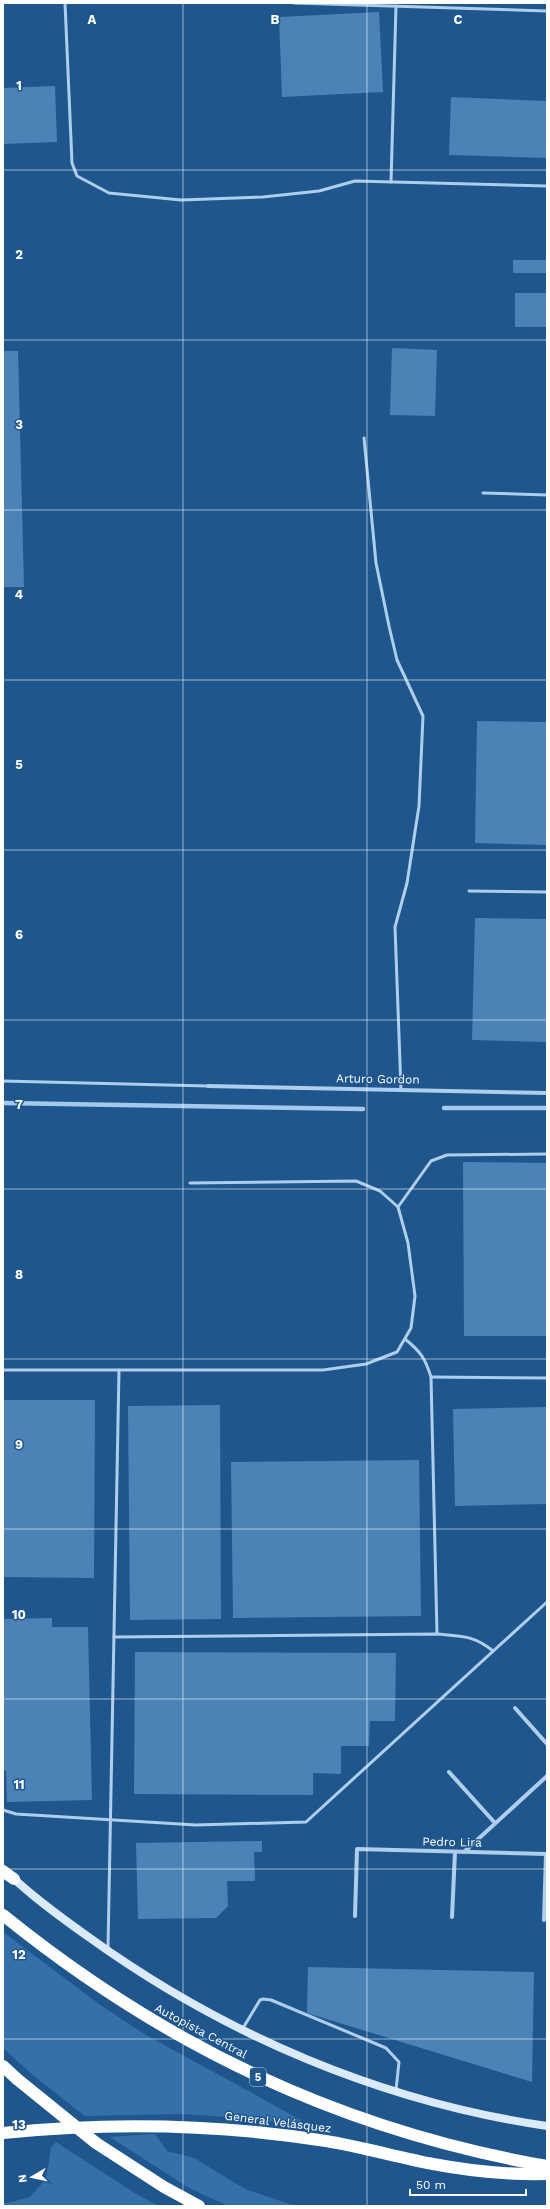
<svg xmlns="http://www.w3.org/2000/svg" width="550" height="2209" font-family="'Work Sans',sans-serif">
	<style>
		.green { fill: #3471ab }
		.lines { fill: none; stroke-linecap: round; stroke-linejoin: round }
		.stream { stroke: #a3c9ed; stroke-width: 4.5 }
		.building { fill: #4d82b7 }
		.lane { stroke: #afceec; stroke-width: 3 }
		.street { stroke: #afceec; stroke-width: 4 }
		.secondary { stroke: #dbeaf9; stroke-width: 8 }
		.highway { stroke: #fff; stroke-width: 12 }
		.highway-bridge { stroke: #fff; stroke-width: 12 }
		.grid { fill: none; stroke: #fff; stroke-width: 1; stroke-opacity: 0.55 }
		.labels { text-anchor: middle; dominant-baseline: central; stroke-width: 3; stroke-linejoin: round; paint-order: stroke }
		.shield { fill: #20568e; stroke: #bcccdd; stroke-width: 1 }
		.shield-label { font-size: 11px; font-weight: bold; fill: #fff }
		.street-label { font-size: 12px; fill: #fff; stroke: #20568e }
		.grid-label { font-size: 13px; text-anchor: middle; font-weight: bold; fill: #fff; stroke: #20568e; stroke-width: 3; stroke-linejoin: round; paint-order: stroke }
	</style>
	<rect width="100%" height="100%" fill="#20568e"/>
	<g class="green">
		<polygon points="3,1932 99,2004 144,2034 301,2120 298,2125 245,2118 181,2114 85,2116 34,2076 3,2048"/>
		<polygon points="155,2134 167,2151 194,2158 245,2189 295,2206 228,2206 189,2188 110,2137"/>
		<polygon points="56,2142 133,2192 159,2206 3,2206 3,2203 8,2203 30,2197 46,2179 51,2147"/>
	</g>
	<g class="lines">
		<g class="stream">
			<polyline points="3,1103 363,1109"/>
			<polyline points="444,1108 547,1108"/>
		</g>
	</g>
	<g class="building">
		<polygon points="379,12 383,92 282,97 279,17"/>
		<polygon points="55,86 57,142 3,144 3,88"/>
		<polygon points="451,97 547,101 547,158 449,155"/>
		<rect x="513" y="260" width="34" height="13"/>
		<rect x="515" y="293" width="32" height="34"/>
		<polygon points="392,348 437,350 435,416 390,415"/>
		<polygon points="3,351 18,351 24,587 3,587"/>
		<polygon points="477,721 547,722 547,845 475,843"/>
		<polygon points="475,918 547,919 547,1042 472,1040"/>
		<polygon points="463,1162 547,1163 547,1336 464,1336"/>
		<polygon points="3,1400 95,1400 94,1578 3,1577"/>
		<polygon points="220,1405 221,1619 130,1620 128,1406"/>
		<polygon points="547,1407 547,1504 455,1506 453,1409"/>
		<polygon points="419,1460 421,1616 233,1618 231,1462"/>
		<polygon points="52,1618 52,1627 88,1627 92,1800 7,1802 6,1771 3,1771 3,1619"/>
		<polygon points="135,1652 396,1653 395,1721 370,1721 369,1746 341,1746 341,1774 313,1773 313,1795 134,1794"/>
		<polygon points="262,1841 262,1852 254,1852 255,1881 227,1881 228,1906 216,1918 138,1919 136,1843"/>
		<polygon points="308,1967 534,1972 532,2082 307,2013"/>
	</g>
	<g class="lines">
		<g class="lane">
			<polyline points="65,3 72,163 77,176 109,193 181,200 263,197 319,191 355,181 547,186"/>
			<polyline points="294,3 547,11"/>
			<polyline points="391,182 396,6"/>
			<polyline points="364,438 376,563 389,626 397,660 423,716 419,806 407,883 395,927 401,1090"/>
			<polyline points="483,493 547,495"/>
			<polyline points="469,891 547,892"/>
			<polyline points="3,1081 208,1086"/>
			<polyline points="398,1207 431,1161 447,1155 547,1154"/>
			<path d="M405 1339C421 1352 425 1358 431 1377L437 1634"/>
			<polyline points="3,1370 323,1370 366,1364 397,1352 411,1328 415,1296 408,1243 398,1207 380,1191 356,1181 190,1183"/>
			<polyline points="431,1377 547,1378"/>
			<path d="M114 1637 437 1634C460 1636 474 1635 493 1651"/>
			<polyline points="3,1810 16,1814 196,1825 306,1822 547,1602"/>
			<polyline points="108,1948 119,1370"/>
			<polyline points="243,2028 260,2000 263,1999 271,2000 386,2048 399,2062 396,2090"/>
		</g>
		<g class="street">
			<polyline points="208,1086 547,1093"/>
			<polyline points="515,1708 547,1744"/>
			<polyline points="449,1772 495,1823"/>
			<polyline points="464,1852 547,1776"/>
			<polyline points="355,1916 357,1849 547,1854"/>
			<polyline points="452,1917 455,1852"/>
			<polyline points="544,1920 546,1854"/>
		</g>
		<path class="secondary" d="M11 1876C35 1899 63 1919 90 1938 225 2035 382 2102 547 2126"/>
		<g class="highway">
			<polyline points="3,1871 14,1879"/>
			<path d="M3 1915C165 2046 341 2130 547 2166"/>
			<polyline points="3,2066 17,2079"/>
			<path d="M3 2133C111 2122 218 2124 326 2141 362 2147 397 2157 433 2164 470 2171 509 2175 547 2174"/>
			<polyline points="96,2143 164,2187 199,2206"/>
		</g>
		<polyline class="highway-bridge" points="17,2079 96,2143"/>
	</g>
	<path class="grid" d="M183 3V2206M367 3V2206M3 170H547M3 340H547M3 510H547M3 680H547M3 850H547M3 1020H547M3 1189H547M3 1359H547M3 1529H547M3 1699H547M3 1869H547M3 2039H547"/>
	<g class="labels">
		<rect class="shield" x="250" y="2068" width="16" height="18" rx="3"/>
		<g class="shield-label">
			<text x="258" y="2077">5</text>
		</g>
		<g class="street-label">
			<text transform="translate(378 1079) rotate(1)">Arturo Gordon</text>
			<text transform="translate(452 1842) rotate(1)">Pedro Lira</text>
			<text transform="translate(201 2031) rotate(28)">Autopista Central</text>
			<text transform="translate(278 2122) rotate(7)">General Velásquez</text>
		</g>
	</g>
	<g class="grid-label">
		<text x="92" y="24">A</text>
		<text x="275" y="24">B</text>
		<text x="458" y="24">C</text>
		<text x="19" y="90">1</text>
		<text x="19" y="259">2</text>
		<text x="19" y="429">3</text>
		<text x="19" y="599">4</text>
		<text x="19" y="769">5</text>
		<text x="19" y="939">6</text>
		<text x="19" y="1109">7</text>
		<text x="19" y="1279">8</text>
		<text x="19" y="1449">9</text>
		<text x="19" y="1619">10</text>
		<text x="19" y="1789">11</text>
		<text x="19" y="1959">12</text>
		<text x="19" y="2129">13</text>
	</g>
	<rect width="550" height="2209" fill="none" stroke="#ffffff" stroke-width="8"/>
	<g transform="translate(32 2177) rotate(261)" stroke="#20568e" stroke-width="3" paint-order="stroke">
	<path d="M0-3L7 15L0 10L-7 15Z" fill="#ffffff"/>
	<text y="-6" font-size="11" font-weight="bold" text-anchor="middle" fill="#ffffff">N</text>
	</g>
	<path d="M410 2189v6h116v-6" fill="none" stroke="#ffffff" stroke-width="2"/>
	<text x="416" y="2189" font-size="12" fill="#ffffff" stroke="#20568e" stroke-width="3" paint-order="stroke">50 m</text>
</svg>
